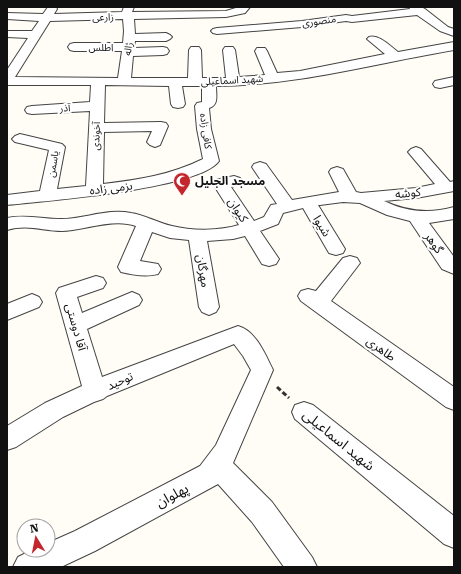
<svg xmlns="http://www.w3.org/2000/svg" width="461" height="574" font-family="'Roboto Serif','Noto Sans Arabic',serif">
	<style>
		.lines { fill: none; stroke-linecap: round; stroke-linejoin: round }
		.street-casing { stroke: #444; stroke-width: 2 }
		.path { stroke: #333; stroke-width: 3; stroke-dasharray: 5 2.5; stroke-linecap: butt }
		.street { fill: #fff; fill-rule: evenodd }
		.labels { text-anchor: middle; dominant-baseline: central; stroke-width: 4; stroke-linejoin: round; paint-order: stroke }
		.far-street-label { font-size: 10px; fill: #111; stroke: #fff }
		.poi-label { font-size: 12px; font-weight: bold; fill: #111; stroke: #fff; text-anchor: start }
		.street-label { font-size: 12px; fill: #111; stroke: #fff }
		.near-street-label { font-size: 14px; fill: #111; stroke: #fff }
	</style>
	<rect width="100%" height="100%" fill="#fffdf5"/>
	<g class="lines">
		<g class="street-casing">
			<g id="street">
				<path d="M48 7H56L57 9 54 14 122 12 124 7H134L132 12 226 11 239 7H250L245 13 226 17 134 19 135 34 166 33 170 35 172 37 170 39 166 41H135L134 48 163 47 167 48 169 51 167 54 163 55 133 56 131 78H188L189 50 191 47H199L201 50 202 78H226L223 50 225 47H233L235 50 239 77 265 75 255 51 257 48H265L267 51 277 73 300 71 385 54 367 39 369 37C379 34 390 46 398 52L454 42V50C376 63 295 86 216 86 216 95 219 105 209 108L211 129 219 161C200 189 45 201 7 205V195L40 191 49 150 15 142 12 139 15 136 20 134 62 144 65 147 57 189 86 186 90 111 32 114 27 113 25 110 27 107 32 106 90 102 91 85H7V70L28 38 7 37V31H32L39 21 7 19V13L43 14ZM123 19 124 31 123 43H74L70 44 68 47 70 50 74 51H122L118 78 15 77 50 21ZM105 85 169 86 171 104 173 107 178 108 183 107 185 104 182 86H202V102L197 103 195 106 197 129 203 159C171 175 137 180 103 184L104 132 152 131 147 142 150 145 155 147 160 145 168 126 166 123 161 122 104 123Z"/>
				<polygon points="409,7 421,7 425,9 448,27 454,29 454,36 440,31 417,15 352,22 346,21 302,27 217,34 213,33 211,31 213,29 217,28 302,21 346,15 352,16 410,9"/>
				<polygon points="454,77 454,85 440,88 435,87 433,84 435,81"/>
				<path d="M416 147 421 149 450 182 454 181V191L416 198 384 201C407 212 429 214 454 207V219L429 223 454 257V274L442 269 410 221 387 215 360 203 343 202 320 205H318L345 249 343 253 336 255 329 253 303 208 283 213 278 224 260 231 279 259 276 264 269 266 262 264 245 236 233 239 207 241 219 307 216 312 209 315 202 312 199 307 189 240 170 238 152 232 140 261 158 264 161 269 158 274C146 277 133 275 121 272L118 267 136 226C113 218 86 230 62 231 42 231 28 224 7 230V218C26 214 42 219 61 219 84 219 108 208 131 213 145 215 158 223 172 226 192 231 219 231 239 225L213 184 215 180 234 176 240 178 242 181 240 184 231 187 254 221 264 217 271 205 277 204 252 167 254 164 260 162 266 164 292 200 339 192 329 172 331 169 337 167 343 169 356 192 361 193 416 188 435 184 408 152 411 149Z"/>
				<polygon points="350,256 357,258 360,263 331,301 454,387 454,410 446,407 301,301 298,296 301,291 308,289 316,291 343,258"/>
				<path d="M96 276 103 278 106 283 103 288 77 297 82 313 132 292 139 295 142 300 139 305 87 329 102 377 238 326C256 331 265 354 273 370L233 463 272 502 312 557 317 567H284L252 522 218 484 95 551 61 567H13L18 557 32 550H48V543L75 531 200 466 216 445 251 370 243 356 234 344 107 396 103 399 94 402 63 417 16 447 7 450V426L45 403 82 386 56 293 59 288Z"/>
				<polygon points="32,294 39,297 42,302 39,307 7,320 7,304"/>
				<polygon points="304,402 313,405 454,516 454,548 444,544 295,419 292,412 295,405"/>
			</g>
		</g>
		<polyline class="path" points="277,387 289,398"/>
		<use href="#street" class="street"/>
	</g>
	<defs>
		<g id="mosque-pin" transform="scale(0.9)"><path d="M0 17L-7.5 6A9.5 9.5 0 1 1 7.5 6Z" fill="#c4262e" stroke="#fff"/><path d="M3.5-4.9A6 6 0 1 0 3.5 4.9A5 5 0 1 1 3.5-4.9Z" fill="#fff"/></g>
	</defs>
	<g fill-rule="evenodd">
		<use href="#mosque-pin" x="182" y="181"/>
	</g>
	<g class="labels">
		<g class="far-street-label">
			<text transform="translate(103 17) rotate(-1)">زارعی</text>
			<text transform="translate(319 21) rotate(-8)">منصوری</text>
			<text x="101" y="47">اطلس</text>
			<text transform="translate(128 49) rotate(-82)">ژاله</text>
			<text transform="translate(232 80) rotate(-3)">شهید اسماعیلی</text>
			<text transform="translate(65 108) rotate(-4)">آذر</text>
			<text transform="translate(206 131) rotate(82)">کافی زاده</text>
			<text transform="translate(96 136) rotate(-88)">آخوندی</text>
			<text transform="translate(53 164) rotate(-81)">یاسمن</text>
		</g>
		<g class="poi-label">
			<text x="195" y="181">مسجد الجلیل</text>
		</g>
		<g class="street-label">
			<text transform="translate(111 188) rotate(-7)">بزمی زاده</text>
			<text transform="translate(408 193) rotate(-6)">کوشه</text>
			<text transform="translate(238 210) rotate(57)">کیوان</text>
			<text transform="translate(322 226) rotate(59)">شیوا</text>
			<text transform="translate(434 243) rotate(55)">گوهر</text>
			<text transform="translate(203 271) rotate(81)">مهرگان</text>
			<text transform="translate(76 327) rotate(74)">آقا دوستی</text>
			<text transform="translate(381 349) rotate(36)">طاهری</text>
			<text transform="translate(120 381) rotate(-24)">توحید</text>
		</g>
		<g class="near-street-label">
			<text transform="translate(339 440) rotate(39)">شهید اسماعیلی</text>
			<text transform="translate(172 495) rotate(-28)">پهلوان</text>
		</g>
	</g>
	<rect width="461" height="574" fill="none" stroke="#111111" stroke-width="16"/>
	<g transform="translate(36 538) rotate(350)"><circle r="19" fill="#ffffff" stroke="#a0a0a0"/>
	<path d="M0-3L7 15L0 10L-7 15Z" fill="#c4262e"/>
	<text y="-6" font-size="11" font-weight="bold" text-anchor="middle" fill="#111111">N</text>
	</g>
</svg>
